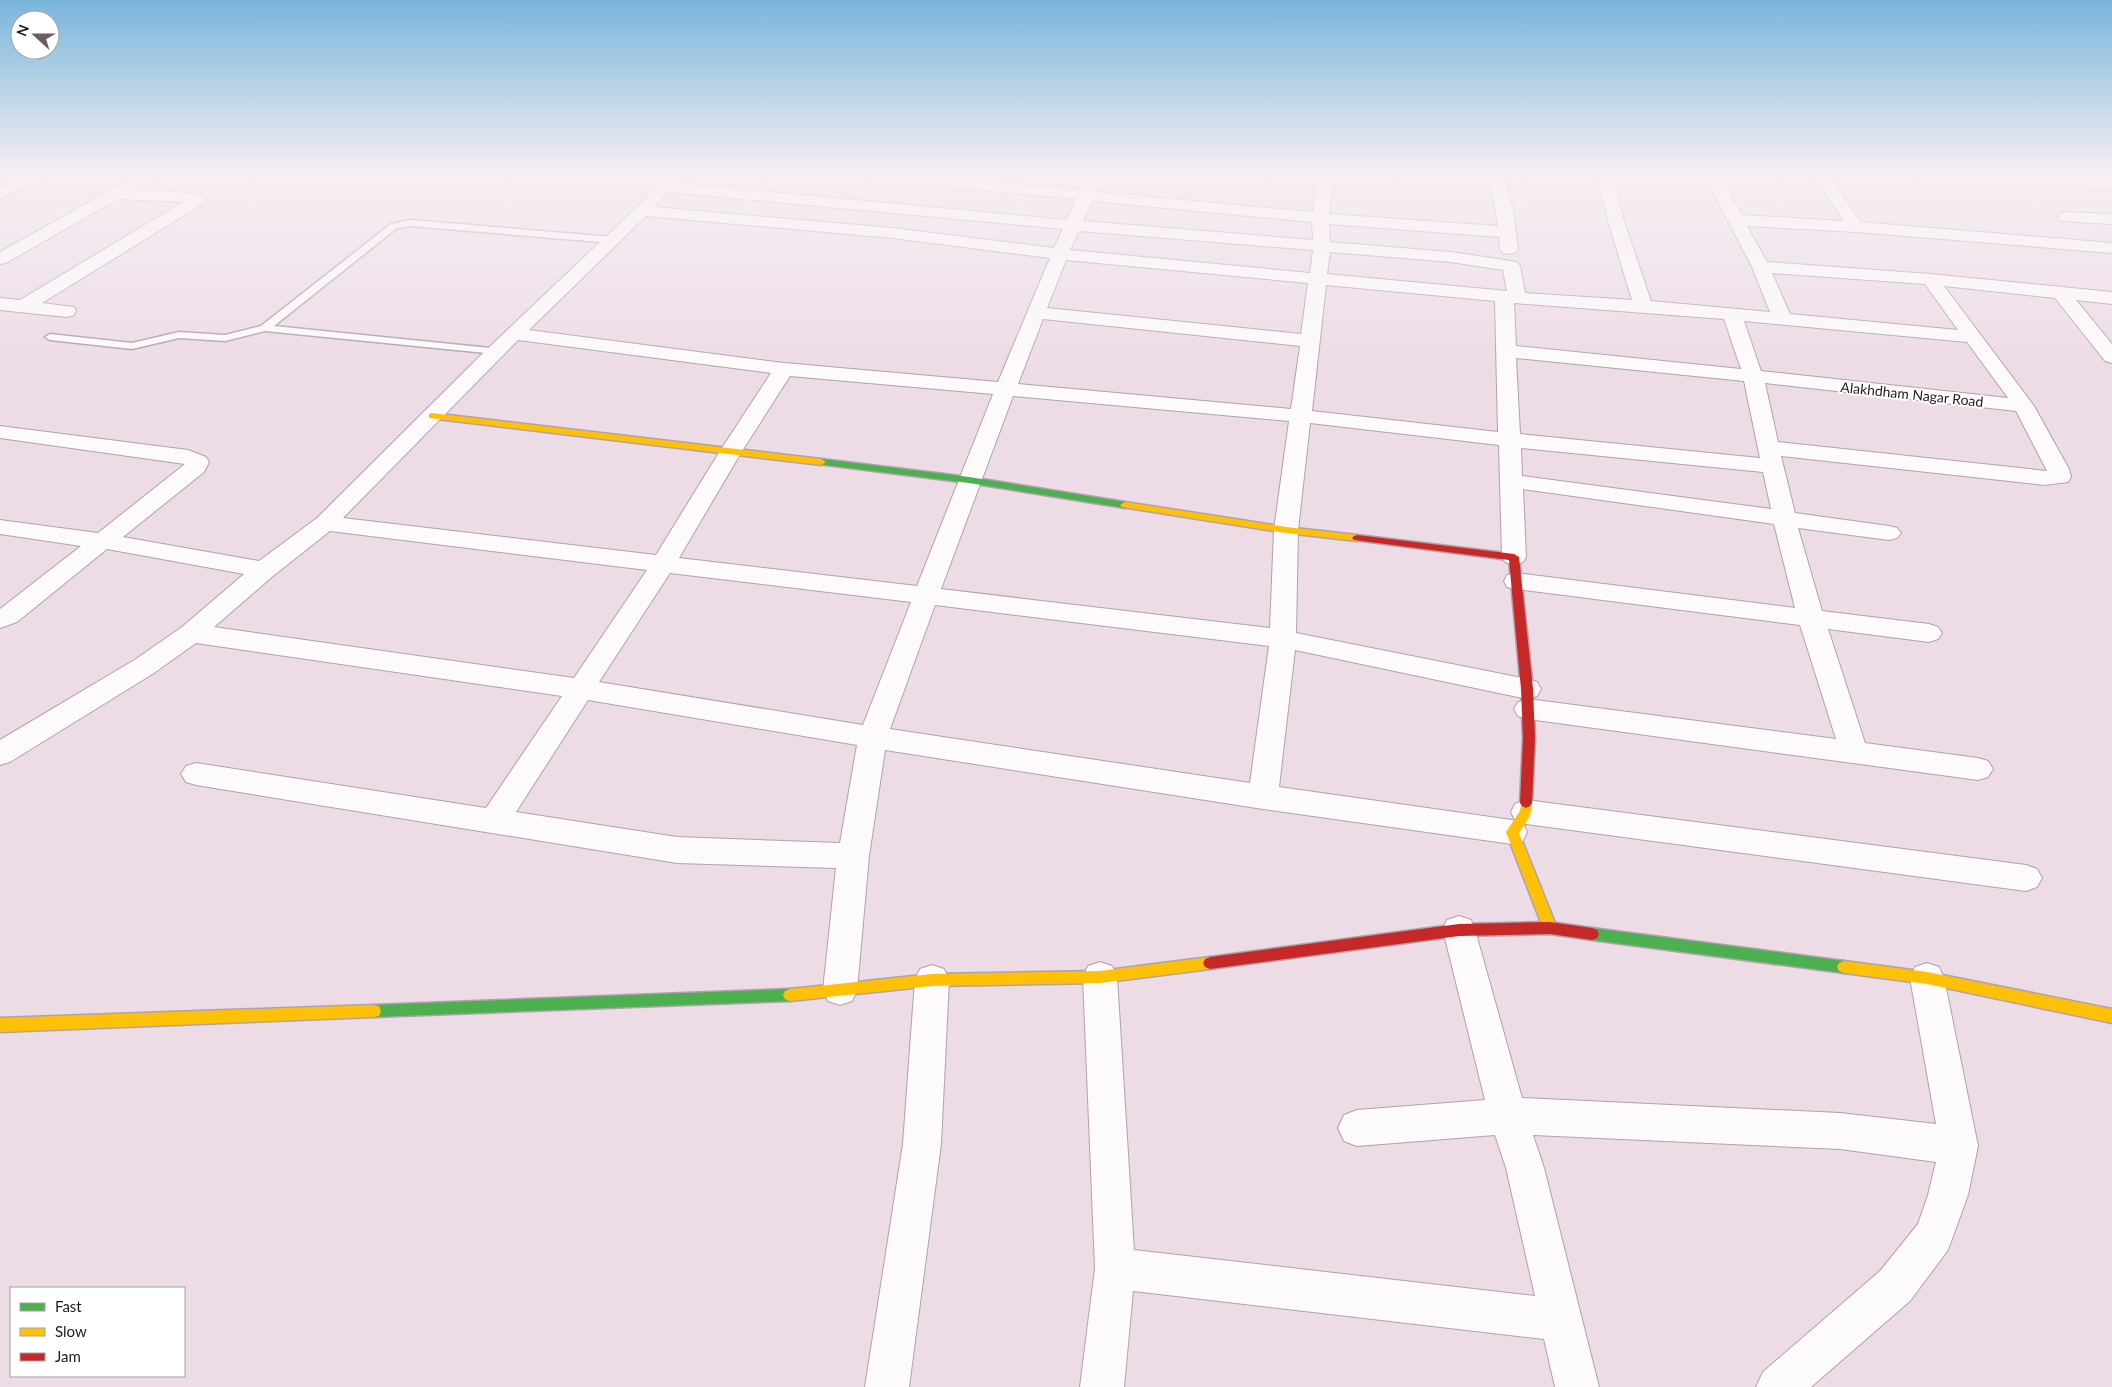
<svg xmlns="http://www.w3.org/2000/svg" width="2112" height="1387" font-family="Lato,sans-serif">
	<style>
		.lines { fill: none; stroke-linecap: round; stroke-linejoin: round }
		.lane-casing { stroke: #b0a2ab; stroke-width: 3 }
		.street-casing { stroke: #b0a2ab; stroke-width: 2 }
		.fast-casing { stroke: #b0a2ab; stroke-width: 3 }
		.slow-casing { stroke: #b0a2ab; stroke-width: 3 }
		.jam-casing { stroke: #b0a2ab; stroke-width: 3 }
		.lane { fill: #fcfafb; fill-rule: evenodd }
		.street { fill: #fcfafb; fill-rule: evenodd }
		.fast { fill: #4caf50; fill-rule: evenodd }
		.slow { fill: #ffc107; fill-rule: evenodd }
		.jam { fill: #c62828; fill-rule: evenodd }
		.labels { text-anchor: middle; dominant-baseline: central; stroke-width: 4; stroke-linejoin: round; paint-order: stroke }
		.far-street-label { font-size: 14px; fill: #22171e; stroke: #fff }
	</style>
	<rect width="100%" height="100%" fill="#eddbe6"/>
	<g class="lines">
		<g class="lane-casing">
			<polygon id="lane" points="411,220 612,237 617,240 612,243 411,226 397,228 274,326 500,349 501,351 496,354 265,331 225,341 179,338 132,349 50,340 45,337 50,334 132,343 179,332 225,335 261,326 391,224"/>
		</g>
		<g class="street-casing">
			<g id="street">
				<polygon points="26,175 46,175 43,178 0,199 0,188"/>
				<polygon points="138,175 157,175 154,178 134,190 190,193 204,197 206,200 204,203 42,303 74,307 76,311 74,315 67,317 0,310 0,298 20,300 183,202 118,199 6,263 0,264 0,252"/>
				<path d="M667 175H683L676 183 1067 220 1076 199 875 180 870 178 867 175H921L1080 190 1087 175H1103L1096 192 1313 212 1318 175H1334L1329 214 1498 226 1491 187 1403 180 1398 178 1395 175H1455L1489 178 1488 175H1504L1513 210 1518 249 1515 253 1509 254 1503 253 1500 249 1499 237 1329 224 1330 242 1451 252 1511 261 1517 262 1520 266 1525 293 1632 300 1608 221 1597 175H1613L1624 221 1651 301 1770 312 1752 267 1704 175H1720L1742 215 1844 221 1812 175H1828L1861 222 2112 243V253L1856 232 1747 226 1767 262 1930 274 2112 292V304L2076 300 2112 344V363L2105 361 2055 298 1944 286 2034 406 2069 469 2071 477 2068 482 2045 485 1781 456 1795 513 1889 526 1897 528 1901 533 1897 538 1889 540 1798 528 1822 611 1929 624 1938 627 1942 633 1938 639 1929 642 1828 629 1865 743 1978 758 1988 761 1993 769 1988 777 1978 780 1528 719 1518 716 1514 709 1518 702 1528 699 1836 739 1800 625 1516 589 1507 587 1504 581 1507 575 1516 573 1795 608 1774 524 1523 489 1526 557 1523 562 1514 565 1505 562 1502 557 1499 445 1310 423 1298 530 1296 633 1527 679 1537 682 1541 689 1537 696 1527 699 1295 650 1279 787 1512 820 1523 823 1527 832 1523 841 1512 844 1263 809 885 750 869 856 857 990 852 1001 840 1005 828 1001 823 990 836 868 677 863 196 785 186 782 181 774 186 766 196 763 486 808 562 696 196 643 154 673 10 762 0 765V740L136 659 182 627 244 574 107 549 17 622 0 628V609L81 546 0 534V520L98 533 185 464 0 438V426L188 450 206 457 209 462 204 472 123 537 259 561 317 518 483 353 636 208ZM668 192 1063 229 1054 248 892 228 654 207ZM1092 201 1312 222 1313 240 1083 221ZM646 216 892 238 1050 258 998 382 784 363 529 330ZM1079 231 1313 250 1310 273 1070 250ZM1330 252 1451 262 1503 270 1507 291 1327 274ZM1066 260 1308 283 1301 334 1047 308ZM1772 273 1925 284 1958 330 1790 314ZM1326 285 1495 301 1498 432 1312 411ZM1514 303 1724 319 1741 369 1516 346ZM1043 319 1300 346 1291 409 1018 384ZM1744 321 1967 342 2008 398 1761 371ZM518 340 771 373 720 451 656 555 343 518ZM1516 358 1744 381 1760 458 1520 434ZM790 376 993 394 917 586 679 558 742 451ZM1765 383 2016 411 2047 471 1778 442ZM1013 396 1289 421 1274 530 1270 628 941 589ZM1521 448 1763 472 1771 509 1522 476ZM330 531 647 570 574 678 214 627 273 576ZM670 573 911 602 863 725 599 682ZM935 605 1269 646 1250 783 890 729ZM588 700 857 745 840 843 677 837 516 812Z"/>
				<polygon points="1918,175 2017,175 2112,178 2112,188 1925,181 1919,179"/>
				<polygon points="2066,212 2112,214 2112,224 2060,221 2058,217 2060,213"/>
				<polygon points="1526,800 2026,865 2037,869 2042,878 2037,887 2026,891 1526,824 1515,820 1511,812 1515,804"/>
				<polygon points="1459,916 1471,920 1475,930 1522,1098 1840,1113 1936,1124 1910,978 1915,967 1927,963 1939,967 1944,978 1978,1146 1968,1195 1948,1250 1910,1301 1811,1387 1756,1387 1763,1372 1880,1271 1918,1224 1928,1195 1936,1162 1840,1149 1533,1135 1544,1168 1599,1387 1555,1387 1544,1339 1133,1291 1124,1387 1080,1387 1095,1268 1083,977 1088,966 1100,962 1112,966 1117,977 1134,1250 1535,1296 1506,1168 1495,1135 1357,1146 1344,1141 1338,1128 1344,1115 1357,1110 1485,1100 1443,930 1447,920"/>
				<polygon points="932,965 944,969 949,980 941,1144 909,1387 865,1387 903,1144 915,980 920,969"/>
			</g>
		</g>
		<g class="fast-casing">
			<g id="fast">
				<polygon points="821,459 969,477 1125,502 1130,505 1125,508 969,483 818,464 816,462"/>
				<polygon points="1592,928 1844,961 1849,963 1851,967 1849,971 1844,973 1592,940 1587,938 1585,934 1587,930"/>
				<polygon points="790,989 795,991 797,995 795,999 790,1001 374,1017 369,1016 367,1011 369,1006 374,1005"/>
			</g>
		</g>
		<g class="slow-casing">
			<g id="slow">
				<polygon points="432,413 821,459 826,462 821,465 429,418 429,414"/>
				<polygon points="1125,502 1286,527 1357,535 1362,538 1357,541 1286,533 1122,507 1120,505"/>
				<path d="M1526 798 1530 800C1536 812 1525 823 1519 833L1557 928 1555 932 1550 934 1545 932 1543 928 1506 832 1520 811 1522 800Z"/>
				<polygon points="1210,957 1215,959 1217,963 1215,967 1210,969 1100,983 932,986 790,1001 785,999 783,995 785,991 790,989 932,974 1100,971"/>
				<polygon points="1844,961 1927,972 2112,1009 2112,1023 1927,984 1844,973 1839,971 1837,967 1839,963"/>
				<polygon points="374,1005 379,1006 381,1011 379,1016 374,1017 0,1032 0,1018"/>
			</g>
		</g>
		<g class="jam-casing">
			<g id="jam">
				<polygon points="1357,535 1514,554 1519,557 1533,689 1535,738 1532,803 1530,806 1526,808 1522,806 1520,803 1523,738 1521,689 1509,560 1354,540 1352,538 1354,536"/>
				<polygon points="1550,922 1592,928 1597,930 1599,934 1597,938 1592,940 1550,934 1459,936 1210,969 1205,967 1203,963 1205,959 1210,957 1459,924"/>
			</g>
		</g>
		<use href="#lane" class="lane"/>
		<use href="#street" class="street"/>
		<use href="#fast" class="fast"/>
		<use href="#slow" class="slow"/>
		<use href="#jam" class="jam"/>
	</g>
	<linearGradient id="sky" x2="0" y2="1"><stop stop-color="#79b6db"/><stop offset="0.47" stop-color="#f7eff4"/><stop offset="1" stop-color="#f7eff4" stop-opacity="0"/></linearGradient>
	<rect width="2112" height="369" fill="url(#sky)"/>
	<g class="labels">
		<g class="far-street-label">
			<text transform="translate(1912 394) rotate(6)">Alakhdham Nagar Road</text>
		</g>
	</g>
	<rect x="10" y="1287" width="175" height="90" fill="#ffffff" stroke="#a7a2a5"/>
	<rect x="20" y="1303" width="25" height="8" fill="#4caf50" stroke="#a7a2a5"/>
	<text x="55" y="1312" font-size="15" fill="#22171e">Fast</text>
	<rect x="20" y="1328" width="25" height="8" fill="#ffc107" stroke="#a7a2a5"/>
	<text x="55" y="1337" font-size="15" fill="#22171e">Slow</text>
	<rect x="20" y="1353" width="25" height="8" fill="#c62828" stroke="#a7a2a5"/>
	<text x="55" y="1362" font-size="15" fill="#22171e">Jam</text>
	<g transform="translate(35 35) rotate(291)"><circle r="24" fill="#ffffff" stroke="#a7a2a5"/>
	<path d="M0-4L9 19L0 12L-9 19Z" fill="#695c64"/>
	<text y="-8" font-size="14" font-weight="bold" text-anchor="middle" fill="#22171e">N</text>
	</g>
</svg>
